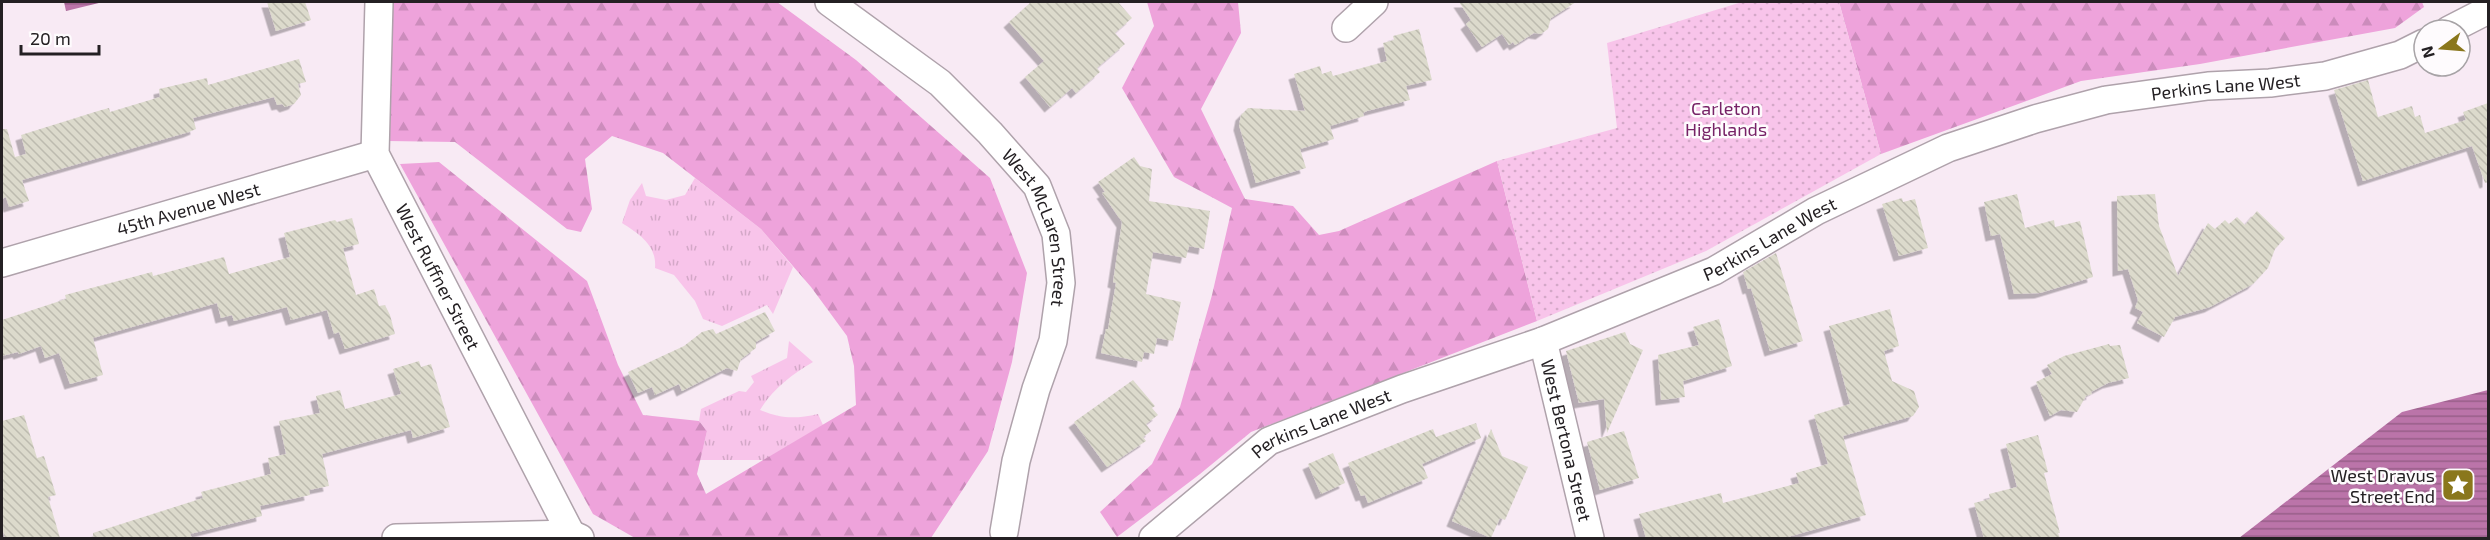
<svg xmlns="http://www.w3.org/2000/svg" width="2490" height="540" font-family="'Exo 2',sans-serif">
	<style>
		.grass { fill: url(#grass-tufts) }
		.forest { fill: url(#forest-firs) }
		.park { fill: url(#park-dots) }
		.water { fill: url(#water-rules) }
		.building { fill: url(#building-back-hatch); filter: url(#shadow) }
		.lines { fill: none; stroke-linecap: round; stroke-linejoin: round }
		.street-casing { stroke: #afa2ab; stroke-width: 30 }
		.street { stroke: #fff; stroke-width: 27 }
		.labels { text-anchor: middle; dominant-baseline: central; stroke-width: 5; stroke-linejoin: round; paint-order: stroke }
		.street-label { font-size: 18px; fill: #242023; stroke: #fefbfd }
		.park-label { font-size: 18px; fill: #772267; stroke: #fefbfd }
		.poi-label { font-size: 18px; fill: #242023; stroke: #fefbfd; text-anchor: end }
	</style>
	<defs>
		<pattern id="grass-tufts" width="24" height="20" patternUnits="userSpaceOnUse" patternTransform="scale(1.5)"><rect width="24" height="20" fill="#f8c4ea"/><path d="M3 7l-1-3M5 7V3M7 7l1-3M15 17l-1-3M17 17v-4M19 17l1-3" fill="none" stroke="#d4a8c8"/></pattern>
		<pattern id="forest-firs" width="22" height="20" patternUnits="userSpaceOnUse" patternTransform="scale(1.5)"><rect width="22" height="20" fill="#eea3db"/><path d="M5 1l3.5 6h-7zM16 11l3.5 6h-7z" fill="#cc8cbc"/></pattern>
		<pattern id="park-dots" width="8" height="8" patternUnits="userSpaceOnUse" patternTransform="scale(1.5)"><rect width="8" height="8" fill="#f8c4ea"/><path d="M2 2h.1M6 6h.1" fill="none" stroke="#d4a8c8" stroke-width="1.8" stroke-linecap="round"/></pattern>
		<pattern id="water-rules" width="6" height="5" patternUnits="userSpaceOnUse" patternTransform="scale(1.5)"><rect width="6" height="5" fill="#bb74a9"/><path d="M0 2.5h6" fill="none" stroke="#985f89"/></pattern>
		<pattern id="building-back-hatch" width="6" height="6" patternUnits="userSpaceOnUse" patternTransform="scale(1.5)"><rect width="6" height="6" fill="#dcdacc"/><path d="M-1 5l2 2M0 0l6 6M5-1l2 2" fill="none" stroke="#bdbbaf"/></pattern>
		<filter id="shadow"><feDropShadow dx="-5.5" dy="5.5" stdDeviation="0" flood-color="#0004"/></filter>
	</defs>
	<rect width="100%" height="100%" fill="#f8eaf4"/>
	<g class="grass">
		<path d="M695 178 761 229 793 267 773 314 767 305 722 326 703 319 695 301 674 275 655 268C657 245 639 234 622 223L630 200 642 183 646 196 666 200 685 195Z"/>
		<path d="M789 341 813 362C792 374 772 390 760 410 781 419 796 419 818 414L823 425 764 460H700L707 431 699 421 701 409 739 391 746 392 754 382 751 376 787 358Z"/>
	</g>
	<g class="forest">
		<polygon points="393,2 777,2 856,60 990,178 1027,273 1012,362 988,451 931,538 635,538 593,514 400,164 439,162 587,281 618,365 643,415 699,421 707,431 697,474 706,494 856,405 854,366 847,336 811,287 761,229 663,153 612,136 585,159 592,209 581,232 567,229 455,142 388,141"/>
		<polygon points="1147,2 1238,2 1241,33 1201,109 1245,199 1293,206 1319,235 1339,231 1497,161 1537,321 1251,432 1200,474 1117,537 1100,512 1152,464 1180,407 1212,295 1232,208 1174,177 1122,88 1154,26"/>
		<polygon points="1839,2 2422,2 2424,7 2395,28 2200,64 2081,81 1881,154"/>
	</g>
	<polygon class="park" points="1742,2 1839,2 1881,154 1706,251 1537,321 1497,161 1617,128 1607,43"/>
	<g class="water">
		<polygon points="64,2 103,2 66,11"/>
		<polygon points="2488,390 2488,538 2239,538 2402,412"/>
	</g>
	<g class="building">
		<polygon points="267,2 305,2 311,20 276,31"/>
		<polygon points="1031,2 1118,2 1132,18 1115,33 1125,44 1097,68 1100,72 1076,93 1072,88 1050,107 1025,77 1044,61 1009,22"/>
		<polygon points="1459,2 1576,2 1551,18 1548,29 1541,34 1534,33 1515,45 1513,42 1509,45 1502,34 1482,47 1466,24 1471,20"/>
		<polygon points="1419,29 1432,80 1406,86 1410,100 1367,111 1363,113 1364,116 1330,126 1334,139 1300,149 1306,168 1256,183 1239,125 1241,115 1248,108 1305,111 1294,74 1320,66 1322,74 1331,71 1333,76 1387,61 1383,43 1394,40 1393,36"/>
		<polygon points="299,59 306,82 298,84 301,95 294,104 285,107 282,104 277,105 274,97 193,118 196,129 189,132 22,180 29,201 9,207 6,197 2,199 2,129 7,129 15,157 26,154 21,135 98,111 109,108 110,112 160,97 159,89 207,78 208,85"/>
		<polygon points="2368,80 2378,117 2412,106 2415,117 2420,115 2425,133 2466,120 2463,112 2488,103 2488,182 2485,183 2472,146 2363,181 2334,90"/>
		<polygon points="1134,157 1140,166 1152,169 1149,201 1210,211 1204,249 1189,246 1186,258 1153,252 1146,294 1181,302 1173,341 1157,338 1154,354 1144,352 1142,362 1101,353 1106,329 1108,329 1116,283 1113,282 1122,222 1102,193 1105,192 1098,182"/>
		<polygon points="2017,194 2025,228 2054,220 2055,227 2080,221 2093,277 2040,293 2014,294 2000,234 1991,236 1984,202"/>
		<polygon points="2155,194 2159,226 2178,276 2208,223 2215,229 2225,220 2229,224 2237,217 2245,225 2257,211 2285,238 2275,249 2268,268 2253,284 2210,307 2175,317 2164,337 2137,323 2143,312 2135,308 2138,300 2128,269 2118,271 2117,196"/>
		<polygon points="1902,198 1903,202 1915,199 1928,248 1899,256 1882,204"/>
		<polygon points="352,218 359,244 343,248 356,295 374,289 379,306 385,305 390,315 395,334 345,349 339,332 334,334 327,310 291,320 287,307 234,321 232,315 221,318 217,303 93,338 103,375 70,384 59,353 45,358 41,346 19,354 18,352 2,356 2,320 66,299 65,295 152,272 153,276 224,257 229,274 290,257 284,233 335,220 337,222"/>
		<polygon points="1776,253 1803,341 1770,351 1751,288 1748,289 1743,272"/>
		<polygon points="1890,309 1899,346 1884,351 1892,381 1914,391 1919,407 1913,416 1843,436 1866,515 1784,538 1646,538 1639,514 1721,493 1723,503 1799,483 1796,473 1828,464 1814,415 1850,404 1829,326"/>
		<polygon points="765,312 775,331 756,342 756,348 741,359 737,371 727,368 682,391 679,384 655,395 652,387 638,393 628,372 684,346 702,332 713,329 716,334"/>
		<polygon points="1719,319 1732,366 1683,381 1685,397 1661,400 1658,355 1699,345 1693,327"/>
		<polygon points="1625,332 1630,344 1643,350 1607,433 1604,399 1579,403 1566,351"/>
		<polygon points="2109,344 2110,346 2120,345 2129,378 2108,383 2091,392 2092,394 2086,396 2077,412 2061,410 2050,416 2036,382 2052,374 2047,365 2064,356"/>
		<polygon points="419,361 421,367 431,364 450,427 413,438 411,430 322,454 329,486 309,490 310,495 260,506 262,516 190,534 192,538 93,538 93,533 203,498 201,492 271,474 268,458 286,454 279,421 320,413 316,396 340,390 345,409 401,394 393,369"/>
		<polygon points="1133,380 1155,406 1152,408 1158,415 1146,424 1151,431 1143,437 1146,441 1107,467 1074,422"/>
		<polygon points="24,415 37,458 44,456 56,495 48,497 60,538 5,538 2,528 2,421"/>
		<polygon points="1476,423 1481,438 1422,464 1428,478 1368,503 1365,495 1361,496 1348,463 1433,429 1436,437"/>
		<polygon points="1491,429 1502,456 1528,467 1505,520 1500,518 1491,538 1452,521"/>
		<polygon points="1624,431 1639,478 1600,490 1587,442"/>
		<polygon points="2038,435 2048,472 2044,473 2060,533 2058,533 2060,538 1984,538 1974,503 1990,499 1989,494 2017,487 2006,444"/>
		<polygon points="1333,453 1345,483 1321,494 1308,464"/>
	</g>
	<g class="lines">
		<g class="street-casing">
			<g id="street">
				<path id="s1" d="M379 2 375 154 571 534"/>
				<path id="s2" d="M829 2 940 83 990 133 1037 186 1056 234 1061 283 1053 341 1036 389 1016 461 1004 532"/>
				<polyline points="1346,28 1374,2"/>
				<polyline points="2449,30 2488,10"/>
				<path id="s3" d="M2 263 375 154"/>
				<path id="s4" d="M1543 341 1590 538"/>
				<polyline points="396,538 571,534 580,538"/>
				<path id="s5" d="M1153 538 1269 441 1402 389 1543 341 1714 271 1816 211 1948 148 2035 119 2106 100 2208 86 2270 83 2325 76 2400 55 2424 43"/>
			</g>
		</g>
		<use href="#street" class="street"/>
	</g>
	<defs>
		<g id="sight-square" transform="scale(1.725)"><rect x="-9" y="-9" width="18" height="18" rx="4" fill="#8a771c" stroke="#fefbfd"/><path d="M0-6L1.8-2.2L6-1.7L2.9 1.2L3.7 5.4L0 3.3L-3.7 5.4L-2.9 1.2L-6-1.7L-1.8-2.2Z" fill="#fff"/></g>
	</defs>
	<g fill-rule="evenodd">
		<use href="#sight-square" x="2458" y="485"/>
	</g>
	<g class="labels">
		<g class="street-label">
			<text stroke="none"><textPath href="#s5" startOffset="1178">Perkins Lane West</textPath></text>
			<text stroke="none"><textPath href="#s3" startOffset="194">45th Avenue West</textPath></text>
			<text stroke="none"><textPath href="#s2" startOffset="318">West McLaren Street</textPath></text>
			<text stroke="none"><textPath href="#s5" startOffset="692">Perkins Lane West</textPath></text>
			<text stroke="none"><textPath href="#s1" startOffset="290">West Ruffner Street</textPath></text>
			<text stroke="none"><textPath href="#s5" startOffset="206">Perkins Lane West</textPath></text>
			<text stroke="none"><textPath href="#s4" startOffset="102">West Bertona Street</textPath></text>
		</g>
		<g class="park-label">
			<text x="1726" y="108">Carleton<tspan x="1726" dy="21">Highlands</tspan></text>
		</g>
		<g class="poi-label">
			<text x="2435" y="475">West Dravus<tspan x="2435" dy="21">Street End</tspan></text>
		</g>
	</g>
	<rect width="2490" height="540" fill="none" stroke="#242023" stroke-width="6"/>
	<g transform="translate(2442 48) rotate(254)"><circle r="28" fill="#fefbfd" stroke="#a7a3a6" stroke-width="1.5"/>
	<path d="M0-4.5L10 22L0 15L-10 22Z" fill="#8a771c"/>
	<text y="-9" font-size="16" font-weight="bold" text-anchor="middle" fill="#242023">N</text>
	</g>
	<path d="M21 45v9h78v-9" fill="none" stroke="#242023" stroke-width="3"/>
	<text x="30" y="45" font-size="18" fill="#242023" stroke="#fefbfd" stroke-width="4.5" paint-order="stroke">20 m</text>
</svg>
